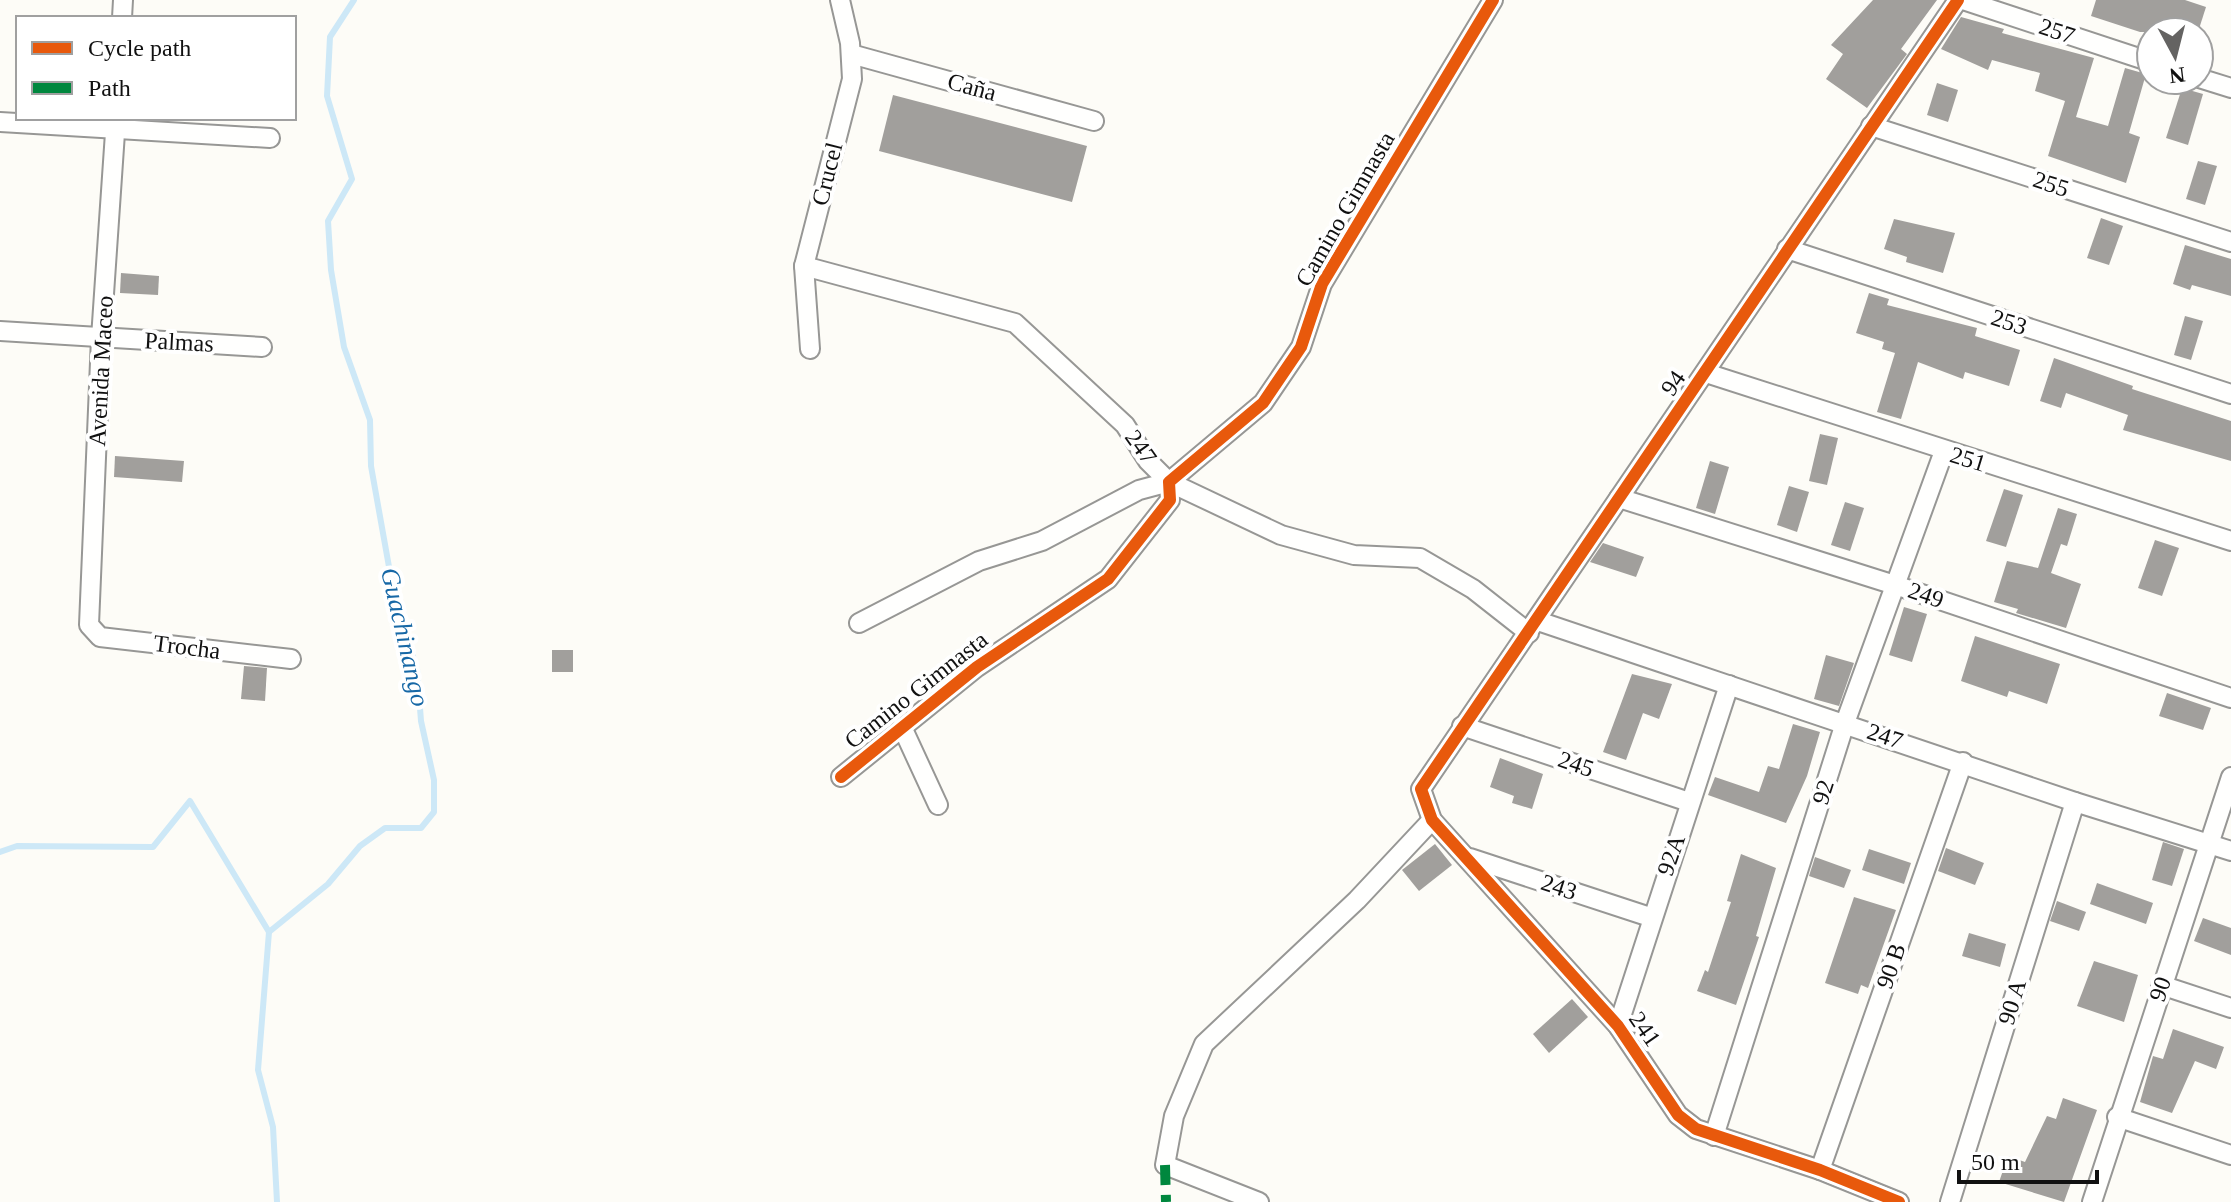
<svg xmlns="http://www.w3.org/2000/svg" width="2231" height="1202" font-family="'Times New Roman',serif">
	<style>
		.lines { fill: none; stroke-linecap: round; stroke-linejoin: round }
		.stream { stroke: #cde8f7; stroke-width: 6 }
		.building { fill: #a19f9c }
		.minor-casing { stroke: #979795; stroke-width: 22 }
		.minor { stroke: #fffffe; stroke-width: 18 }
		.quiet { stroke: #00873e; stroke-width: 10; stroke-dasharray: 20 10; stroke-linecap: butt }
		.cycleway-casing { stroke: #fff; stroke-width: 17 }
		.cycleway { stroke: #e8590c; stroke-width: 12 }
		.labels { text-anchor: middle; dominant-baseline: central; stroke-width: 8; stroke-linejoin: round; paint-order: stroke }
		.street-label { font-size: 24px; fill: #111; stroke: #fff }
		.water-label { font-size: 26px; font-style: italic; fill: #1768a6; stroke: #fff }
	</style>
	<rect width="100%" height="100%" fill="#fdfcf7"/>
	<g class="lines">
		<g class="stream">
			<polyline points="0,852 17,846 153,847 190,801 269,932"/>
			<polyline points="277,1202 273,1127 258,1070 269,932 328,884 360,846 385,828 421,828 434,812 434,780 421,721 417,669 396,606 371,466 370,420 344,347 331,270 328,221 352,179 327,96 330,37 354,0"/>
		</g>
	</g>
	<g class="building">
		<polygon points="1873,0 1937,0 1901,49 1907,54 1867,108 1826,79 1843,54 1831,45"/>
		<polygon points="2096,0 2185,0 2206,7 2198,32 2140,32 2091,16"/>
		<polygon points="1961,17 2004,29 2002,33 2094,58 2076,117 2108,126 2125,68 2146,74 2129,133 2140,137 2126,183 2048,156 2065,101 2035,91 2040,73 1992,60 1988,70 1941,49"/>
		<polygon points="1937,83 1958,90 1948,122 1927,115"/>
		<polygon points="2182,88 2203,94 2188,145 2166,138"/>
		<polygon points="893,95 1087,146 1072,202 879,151"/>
		<polygon points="2198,161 2217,166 2205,205 2186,199"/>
		<polygon points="2101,218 2123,226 2109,265 2087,258"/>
		<polygon points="1894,219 1955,233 1943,273 1906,262 1907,257 1884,249"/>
		<polygon points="2185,245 2231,259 2231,296 2192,285 2190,290 2173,284"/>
		<polygon points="121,273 159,276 158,295 120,293"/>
		<polygon points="1869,293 1889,299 1887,305 1977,328 1975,336 2020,350 2009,386 1965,372 1963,379 1918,362 1901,419 1877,412 1895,353 1882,349 1884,342 1856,333"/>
		<polygon points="2185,316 2203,321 2191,360 2174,355"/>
		<polygon points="2054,358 2133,386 2132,389 2231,421 2231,461 2123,430 2128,415 2066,393 2061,408 2040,401"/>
		<polygon points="1820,434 1838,438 1827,485 1809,481"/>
		<polygon points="115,456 184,461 182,482 114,477"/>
		<polygon points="1710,461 1729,467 1715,514 1696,508"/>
		<polygon points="1789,486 1809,492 1797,532 1777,525"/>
		<polygon points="2004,489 2023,495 2006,547 1986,541"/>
		<polygon points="1845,502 1864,508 1850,551 1831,545"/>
		<polygon points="2058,508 2077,514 2067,546 2061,544 2051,573 2081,584 2066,628 2016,613 2018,609 1994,602 2007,561 2038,568"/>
		<polygon points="2155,540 2179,548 2162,596 2138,588"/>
		<polygon points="1603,543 1644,557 1636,577 1590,562"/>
		<polygon points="1904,607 1927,614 1912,662 1889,655"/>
		<polygon points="1975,636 2060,664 2047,704 2009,691 2007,697 1961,681"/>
		<rect x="552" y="650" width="21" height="22"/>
		<polygon points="1826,655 1854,663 1839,706 1814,699"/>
		<polygon points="244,666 267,668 265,701 241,699"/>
		<polygon points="1632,674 1672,684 1659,719 1643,713 1626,760 1603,752"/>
		<polygon points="2167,693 2211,708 2203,730 2159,716"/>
		<polygon points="1793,724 1820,732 1807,776 1786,823 1708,795 1715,777 1759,792 1768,766 1779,769"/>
		<polygon points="1500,758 1543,774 1532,809 1512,803 1514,796 1490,787"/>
		<polygon points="2163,842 2184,849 2172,886 2152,880"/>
		<polygon points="1435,844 1452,865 1419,891 1402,870"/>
		<polygon points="1946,848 1984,863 1975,885 1938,871"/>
		<polygon points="1869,849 1911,863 1904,884 1862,870"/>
		<polygon points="1741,854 1776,868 1756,936 1759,937 1736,1005 1697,991 1705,970 1708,972 1731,902 1727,901"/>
		<polygon points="1815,857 1851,870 1844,888 1809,876"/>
		<polygon points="2097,883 2153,903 2146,924 2090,904"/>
		<polygon points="1854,897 1896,910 1868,988 1861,985 1858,994 1825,983"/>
		<polygon points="2057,901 2086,912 2079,931 2050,921"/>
		<polygon points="2203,918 2231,928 2231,955 2194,941"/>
		<polygon points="1969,933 2006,944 2000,967 1962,956"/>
		<polygon points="2094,961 2138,975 2124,1022 2077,1006"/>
		<polygon points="1572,999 1588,1017 1549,1053 1533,1034"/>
		<polygon points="2173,1029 2224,1047 2216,1069 2195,1061 2172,1113 2140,1102 2153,1056 2163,1059"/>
		<polygon points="2063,1098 2097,1110 2064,1202 1999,1182 2008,1156 2025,1162 2047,1116 2056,1119"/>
	</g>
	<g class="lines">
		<g class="minor-casing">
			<g id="minor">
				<polyline points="1963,0 2151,62"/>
				<polyline points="122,18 123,0"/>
				<polyline points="851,54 1094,121"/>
				<polyline points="2199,78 2231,88"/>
				<polyline points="116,118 101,338 89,625 100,637 291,659"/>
				<polyline points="0,122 270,138"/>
				<polyline points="1871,126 2231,242"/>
				<polyline points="1787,249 2231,394"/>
				<polyline points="804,266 1015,323 1125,425 1148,461 1169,482 1281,535 1354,555 1420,558 1473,589 1529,633"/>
				<polyline points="0,331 262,347"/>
				<polyline points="810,349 804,266 852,79 850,43 840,0"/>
				<polyline points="1706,373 2231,541"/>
				<polyline points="1619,498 1898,586 2231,698"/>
				<polyline points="1538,621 2075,802 2231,851"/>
				<polyline points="859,623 979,561 1042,541 1139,490 1169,482"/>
				<polyline points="1462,726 1689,802"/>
				<polyline points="902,727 938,805"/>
				<polyline points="841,777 977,667 1108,579 1170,500 1169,482 1263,403 1301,347 1322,284 1493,0"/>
				<polyline points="1470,858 1650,917"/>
				<polyline points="2161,985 2231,1008"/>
				<polyline points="1618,1026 1729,685"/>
				<polyline points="2117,1117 2231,1155"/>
				<polyline points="1714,1136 1845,723 1944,451"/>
				<polyline points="1820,1170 1963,762"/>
				<polyline points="1259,1202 1165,1165 1174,1116 1204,1044 1357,900 1432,820"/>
				<polyline points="1899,1202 1820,1170 1696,1129 1678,1115 1618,1026 1432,820 1421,789 1958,0"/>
				<polyline points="1950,1202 2075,802"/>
				<polyline points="2092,1202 2231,777"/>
			</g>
		</g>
		<use href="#minor" class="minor"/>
		<polyline class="quiet" points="1165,1165 1166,1202"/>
		<g class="cycleway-casing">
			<g id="cycleway">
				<polyline points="841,777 977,667 1108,579 1170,500 1169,482 1263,403 1301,347 1322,284 1493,0"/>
				<polyline points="1899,1202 1820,1170 1696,1129 1678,1115 1618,1026 1432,820 1421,789 1958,0"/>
			</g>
		</g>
		<use href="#cycleway" class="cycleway"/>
	</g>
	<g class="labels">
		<g class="street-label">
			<text transform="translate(2057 31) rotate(18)">257</text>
			<text transform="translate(972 87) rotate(15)">Caña</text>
			<text transform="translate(827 174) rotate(-76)">Crucel</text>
			<text transform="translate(2051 184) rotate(18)">255</text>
			<text transform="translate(1345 209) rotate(-60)">Camino Gimnasta</text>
			<text transform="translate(2009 322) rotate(18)">253</text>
			<text transform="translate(179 342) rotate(3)">Palmas</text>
			<text transform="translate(101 371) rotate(-87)">Avenida Maceo</text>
			<text transform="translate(1673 383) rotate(-55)">94</text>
			<text transform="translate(1141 447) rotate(54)">247</text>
			<text transform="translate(1968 459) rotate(17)">251</text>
			<text transform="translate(1926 595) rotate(19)">249</text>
			<text transform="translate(187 647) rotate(7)">Trocha</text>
			<text transform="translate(916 690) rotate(-38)">Camino Gimnasta</text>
			<text transform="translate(1885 736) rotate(18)">247</text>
			<text transform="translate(1576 764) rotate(19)">245</text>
			<text transform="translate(1823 792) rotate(-72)">92</text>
			<text transform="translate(1671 855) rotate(-71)">92A</text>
			<text transform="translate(1559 887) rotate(18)">243</text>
			<text transform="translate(1891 966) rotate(-71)">90 B</text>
			<text transform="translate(2160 989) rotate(-71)">90</text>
			<text transform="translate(2012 1002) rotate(-73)">90 A</text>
			<text transform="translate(1645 1029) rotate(55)">241</text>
		</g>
		<g class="water-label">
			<text transform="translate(405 637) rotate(77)">Guachinango</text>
		</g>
	</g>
	<rect x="16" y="16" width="280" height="104" fill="#ffffff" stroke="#a0a0a0" stroke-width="2"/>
	<rect x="32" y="42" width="40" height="12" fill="#e8590c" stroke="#a0a0a0" stroke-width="2"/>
	<text x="88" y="56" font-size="24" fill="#111111">Cycle path</text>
	<rect x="32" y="82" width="40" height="12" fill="#00873e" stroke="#a0a0a0" stroke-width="2"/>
	<text x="88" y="96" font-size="24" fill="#111111">Path</text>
	<g transform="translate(2175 56) rotate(173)"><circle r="38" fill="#ffffff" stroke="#a0a0a0" stroke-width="2"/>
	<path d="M0-6L14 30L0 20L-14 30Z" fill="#646362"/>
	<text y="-12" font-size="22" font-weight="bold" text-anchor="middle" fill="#111111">N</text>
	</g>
	<path d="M1959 1170v12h138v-12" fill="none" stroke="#111111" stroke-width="4"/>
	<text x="1971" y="1170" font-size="24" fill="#111111" stroke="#ffffff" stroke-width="6" paint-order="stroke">50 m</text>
</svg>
